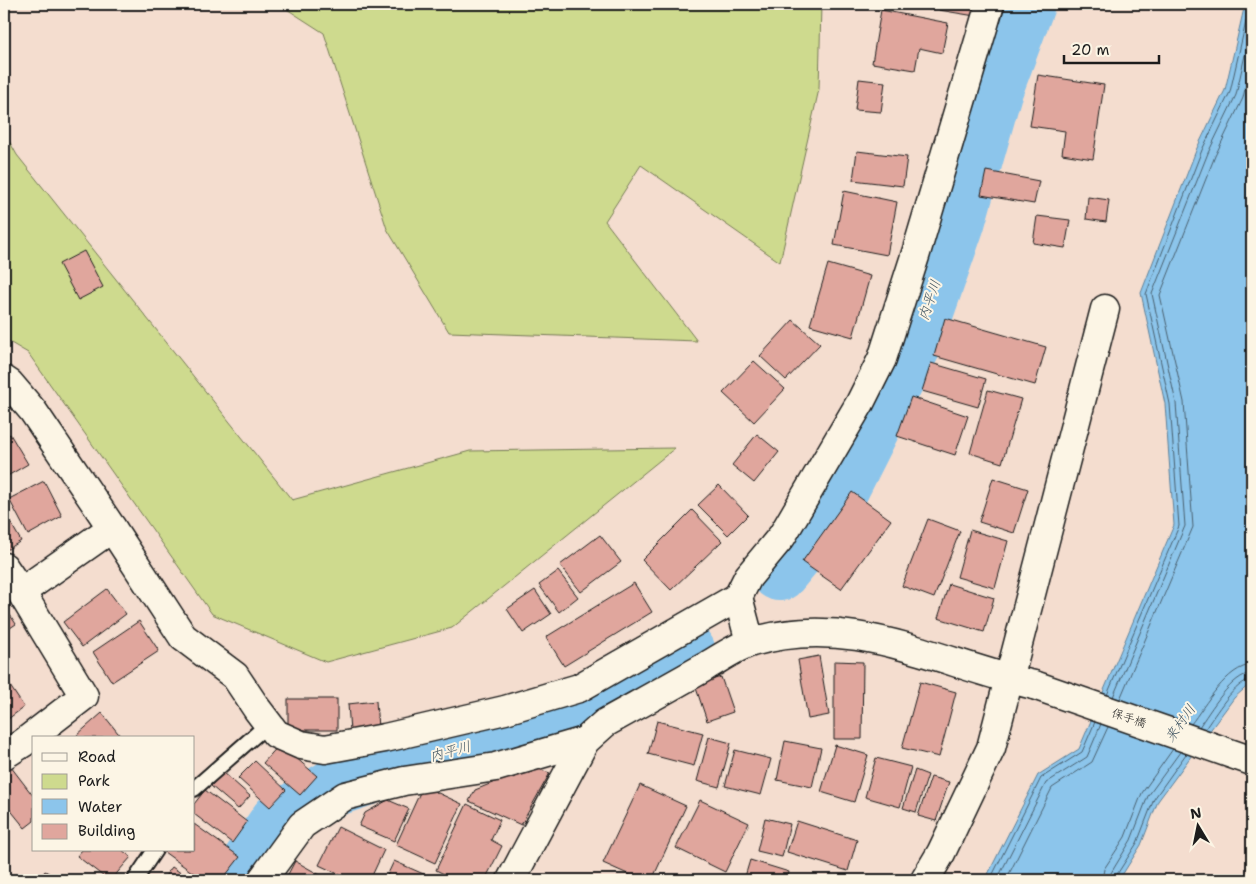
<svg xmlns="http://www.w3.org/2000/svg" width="1256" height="884" font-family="'Shantell Sans','Klee One',sans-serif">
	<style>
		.green { fill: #ceda8e; stroke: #757b55 }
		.water { fill: #8cc5eb; stroke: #5f8198 }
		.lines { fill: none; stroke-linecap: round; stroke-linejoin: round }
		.shore { stroke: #49606f; stroke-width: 1 }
		.river { stroke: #8cc5eb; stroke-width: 58 }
		.building { fill: #e0a69d; stroke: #1c1c1c }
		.service-casing { stroke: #1c1c1c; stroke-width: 18 }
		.minor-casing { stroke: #1c1c1c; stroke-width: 31 }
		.tertiary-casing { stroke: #1c1c1c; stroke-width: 31 }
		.service { stroke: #fcf5e5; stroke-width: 14 }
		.minor { stroke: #fcf5e5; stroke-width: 28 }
		.tertiary { stroke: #fcf5e5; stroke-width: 28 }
		.labels { text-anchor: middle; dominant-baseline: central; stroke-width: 4; stroke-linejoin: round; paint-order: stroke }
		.street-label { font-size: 12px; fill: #1c1c1c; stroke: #fcf5e5 }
		.water-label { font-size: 14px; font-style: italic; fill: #435764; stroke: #fcf5e5 }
	</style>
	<rect width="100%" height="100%" fill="#f4ddcf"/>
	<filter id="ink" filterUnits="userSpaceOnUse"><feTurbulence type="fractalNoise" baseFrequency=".02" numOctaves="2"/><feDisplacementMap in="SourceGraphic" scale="10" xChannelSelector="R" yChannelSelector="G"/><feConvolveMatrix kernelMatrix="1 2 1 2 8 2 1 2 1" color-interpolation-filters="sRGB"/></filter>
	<g filter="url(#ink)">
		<g class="green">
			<polygon points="279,4 821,4 819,89 780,262 641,165 605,221 697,341 449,332 387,229 324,33"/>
			<polygon points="4,132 17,155 292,500 470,451 675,448 452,628 326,662 212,614 28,353 4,339"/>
		</g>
		<g class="water">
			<polygon points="1015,4 1041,4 1003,74 964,179 949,175 981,94 1001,55"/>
			<polygon points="1245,4 1252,4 1252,682 1234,698 1158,801 1141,845 1119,880 985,880 1038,775 1079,749 1174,525 1165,404 1141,293 1197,148 1225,90"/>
		</g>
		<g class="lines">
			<g class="shore">
				<polyline points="1019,4 1009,43 1011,46 1014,44 1035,4"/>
				<polyline points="1107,695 1179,526 1170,404 1146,294 1202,150 1230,92 1250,4"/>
				<polyline points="1113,697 1185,526 1176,403 1152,294 1208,153 1236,95 1252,24"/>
				<polyline points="1120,699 1193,527 1184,402 1160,295 1215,156 1243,98 1252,57"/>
				<path d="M1191 724C1205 706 1227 666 1252 665"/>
				<path d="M1199 727C1210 711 1232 674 1252 673"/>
				<path d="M1205 729C1215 715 1235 681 1252 679"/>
				<polyline points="990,880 1041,778 1082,752 1095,722"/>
				<polyline points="997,880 1046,783 1087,757 1101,724"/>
				<polyline points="1006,880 1052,788 1092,762 1108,727"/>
				<polyline points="1102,880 1104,869 1125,837 1142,793 1173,749"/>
				<polyline points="1109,880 1111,873 1131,840 1148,796 1180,752"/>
				<polyline points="1115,880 1116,876 1137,843 1154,799 1186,754"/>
			</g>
			<g class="river">
				<polyline points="779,572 828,513 915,340 956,223 993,92 1026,4"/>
				<polyline points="239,880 279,821 333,788 398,766 528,730 687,652"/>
			</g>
		</g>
		<g class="building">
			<polygon points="896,4 932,4 931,10"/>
			<polygon points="940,4 977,4 975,16 939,10"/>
			<polygon points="881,10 948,23 942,53 919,48 915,70 872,63"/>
			<polygon points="1038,75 1104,85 1093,159 1062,154 1065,131 1030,126"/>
			<polygon points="859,79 885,82 881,112 855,110"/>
			<polygon points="857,151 907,157 903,186 853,180"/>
			<polygon points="986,171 1039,181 1034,204 981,195"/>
			<polygon points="844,191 897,202 887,255 834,245"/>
			<polygon points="1088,197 1109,200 1106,222 1086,219"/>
			<polygon points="1037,216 1070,220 1065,248 1033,243"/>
			<polygon points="84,251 103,287 78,300 59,264"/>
			<polygon points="828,264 870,276 853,337 810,325"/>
			<polygon points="945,318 1046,347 1035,385 934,356"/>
			<polygon points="793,320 820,344 786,380 760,356"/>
			<polygon points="754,361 785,389 754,422 723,393"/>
			<polygon points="931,363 986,379 978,407 922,391"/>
			<polygon points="988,390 1021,399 1002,463 970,453"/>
			<polygon points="911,397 968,416 955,455 897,436"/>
			<polygon points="10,434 28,464 4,478 4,438"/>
			<polygon points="757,434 779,452 754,483 732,465"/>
			<polygon points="993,478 1028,489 1014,533 979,522"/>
			<polygon points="44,481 62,516 28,535 9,499"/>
			<polygon points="719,485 748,515 728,535 698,505"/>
			<polygon points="852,492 891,520 841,589 802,562"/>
			<polygon points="692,510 722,541 671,590 642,560"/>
			<polygon points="4,511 21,541 5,551 4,548"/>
			<polygon points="928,519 960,531 934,598 902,586"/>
			<polygon points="970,530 1008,541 995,588 957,577"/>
			<polygon points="600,535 621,562 581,592 560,565"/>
			<polygon points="558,571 578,597 559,612 539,585"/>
			<polygon points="634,583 652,612 564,666 546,637"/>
			<polygon points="949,584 994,598 984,632 938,618"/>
			<polygon points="107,589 126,614 82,647 63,622"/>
			<polygon points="535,590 551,614 523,633 507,609"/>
			<polygon points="4,606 16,624 4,632"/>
			<polygon points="139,621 159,651 112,682 93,652"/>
			<polygon points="819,656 829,715 808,719 798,660"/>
			<polygon points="834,661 863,662 862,739 834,739"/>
			<polygon points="4,677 24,707 4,722"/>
			<polygon points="721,677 733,712 707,721 695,685"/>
			<polygon points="920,682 956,692 939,757 902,748"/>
			<rect x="288" y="699" width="49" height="31"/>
			<polygon points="376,701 378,728 350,731 348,704"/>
			<polygon points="102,713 122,738 79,738 77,735"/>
			<polygon points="657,721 703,733 694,766 648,754"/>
			<polygon points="709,737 731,743 719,787 697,781"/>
			<polygon points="785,741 821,748 812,787 777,780"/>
			<polygon points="280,744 317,776 300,795 263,763"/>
			<polygon points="835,745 868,755 854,802 821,792"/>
			<polygon points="735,750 771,759 761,795 725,786"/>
			<polygon points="876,758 911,767 900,807 865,797"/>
			<polygon points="255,761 286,790 270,807 238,778"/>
			<polygon points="11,767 34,797 34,821 25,828 4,802 4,772"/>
			<polygon points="532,767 550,773 521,825 469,801 475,790"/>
			<polygon points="915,770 928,775 916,812 903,808"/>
			<polygon points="223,772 250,796 238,809 211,786"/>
			<polygon points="931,777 949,782 936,821 918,816"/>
			<polygon points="640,785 686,806 652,880 641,880 603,863"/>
			<polygon points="423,786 462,804 435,863 396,845"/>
			<polygon points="205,790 247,822 232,843 194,814 194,804"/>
			<polygon points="388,800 409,809 394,841 359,826 365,813"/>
			<polygon points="700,800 749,823 725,872 676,848"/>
			<polygon points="467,804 500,820 491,840 502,846 485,880 456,880 436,870"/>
			<polygon points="765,818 790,824 782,857 757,851"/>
			<polygon points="797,821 857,840 848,871 787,852"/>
			<polygon points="194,824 240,857 222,880 203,880 164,852 166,850 194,850"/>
			<polygon points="338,827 384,850 370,880 351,880 319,865"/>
			<polygon points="82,850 122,850 131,857 111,880 108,880 77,856"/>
			<polygon points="750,860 789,872 787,880 744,880"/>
			<polygon points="295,861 329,880 285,880"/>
			<polygon points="394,861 437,880 385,880"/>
			<polygon points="172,867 191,880 162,880"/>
			<polygon points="45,871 61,880 39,880"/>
		</g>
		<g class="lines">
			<g class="service-casing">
				<g id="service">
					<polyline points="194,789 268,724"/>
					<polyline points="135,880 155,850"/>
				</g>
			</g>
			<g class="minor-casing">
				<g id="minor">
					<polyline points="4,380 10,384 33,411 112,528 183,637 235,676 257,709 276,734 301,745 325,749 385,738 505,710 579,688 738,597"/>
					<polyline points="4,567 21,592"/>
					<polyline points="750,642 738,597 748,577 782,536 860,403 882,359 916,253 990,4"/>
					<polyline points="4,755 23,743 84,696 21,592 112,528"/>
					<polyline points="262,880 302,825 345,796 404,781 496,767 585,741"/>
					<path d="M511 880 585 741 605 723C639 704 672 686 705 667 719 659 737 646 752 642 854 612 937 663 1034 685"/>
					<polyline points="925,880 941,853 991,748 1105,309"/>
				</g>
			</g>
			<g class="tertiary-casing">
				<polyline id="tertiary" points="1034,685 1252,761"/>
			</g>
			<use href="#service" class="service"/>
			<use href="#minor" class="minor"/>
			<use href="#tertiary" class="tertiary"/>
		</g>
	</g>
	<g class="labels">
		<g class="street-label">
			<text transform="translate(1129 718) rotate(19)">保手橋</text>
		</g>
		<g class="water-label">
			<text transform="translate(929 300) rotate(-71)">内平川</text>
			<text transform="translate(1180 723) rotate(-55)">来村川</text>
			<text transform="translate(450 751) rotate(-15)">内平川</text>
		</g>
	</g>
	<rect width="1256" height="884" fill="none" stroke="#fcf5e5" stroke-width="20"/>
	<rect x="10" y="10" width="1236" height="864" fill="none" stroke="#1c1c1c" stroke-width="2" filter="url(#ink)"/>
	<rect x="32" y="736" width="162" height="115" fill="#fcf5e5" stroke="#a29e95"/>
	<rect x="42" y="753" width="25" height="8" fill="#fcf5e5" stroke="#a29e95"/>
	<text x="78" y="762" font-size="15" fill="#1c1c1c">Road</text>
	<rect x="42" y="774" width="25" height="15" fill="#ceda8e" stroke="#a29e95"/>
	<text x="78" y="786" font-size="15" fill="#1c1c1c">Park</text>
	<rect x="42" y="799" width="25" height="15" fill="#8cc5eb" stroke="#a29e95"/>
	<text x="78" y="812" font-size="15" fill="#1c1c1c">Water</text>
	<rect x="42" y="824" width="25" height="15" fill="#e0a69d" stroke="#a29e95"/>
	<text x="78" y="836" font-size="15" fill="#1c1c1c">Building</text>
	<g transform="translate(1198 826) rotate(350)" stroke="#fcf5e5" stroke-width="4" paint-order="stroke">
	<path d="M0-4L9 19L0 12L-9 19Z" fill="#1c1c1c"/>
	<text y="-8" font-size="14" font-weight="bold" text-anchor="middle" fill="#1c1c1c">N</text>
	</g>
	<path d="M1064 55v8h95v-8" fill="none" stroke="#1c1c1c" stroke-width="2.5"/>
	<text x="1071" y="55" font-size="15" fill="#1c1c1c" stroke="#fcf5e5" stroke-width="4" paint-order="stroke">20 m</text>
</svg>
